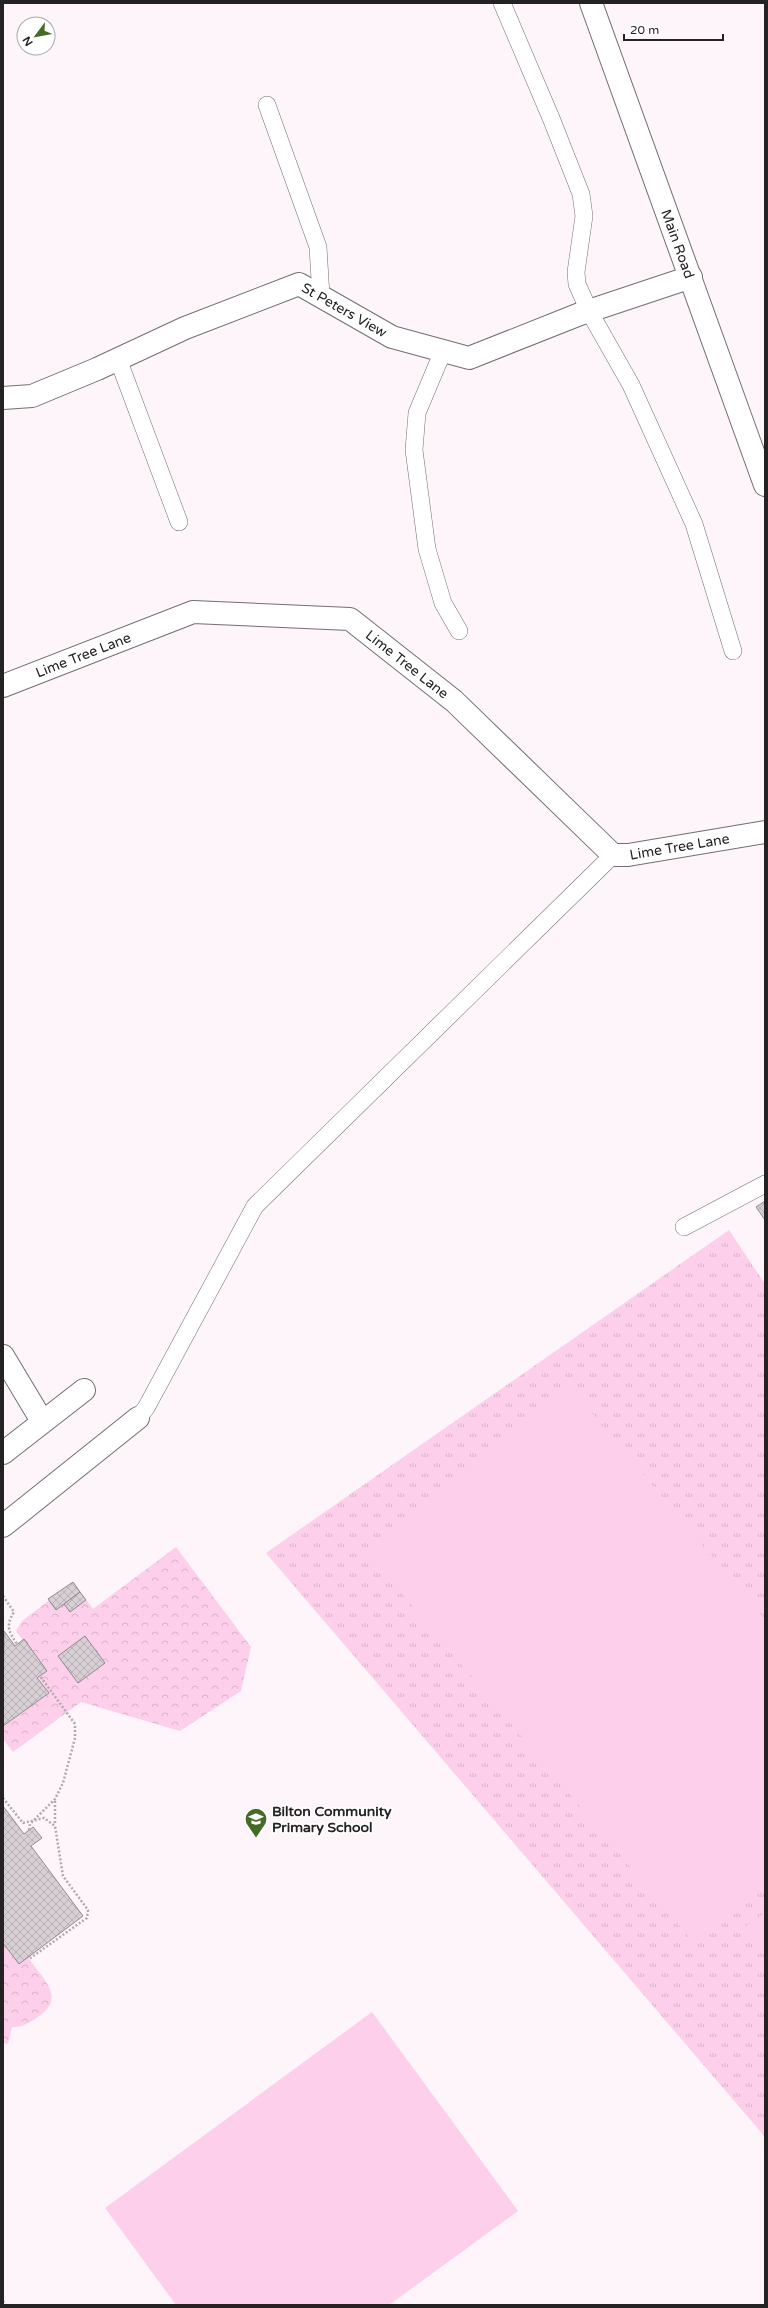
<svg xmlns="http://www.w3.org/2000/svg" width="768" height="2308" font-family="'Varela Round',sans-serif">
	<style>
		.grass { fill: url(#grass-tufts) }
		.park { fill: url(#park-crowns) }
		.pitch { fill: #fdcfea }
		.building { fill: url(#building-cross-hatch); stroke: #918a8e }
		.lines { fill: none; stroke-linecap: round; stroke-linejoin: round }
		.service-casing { stroke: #746d71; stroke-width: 18 }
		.minor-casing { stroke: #746d71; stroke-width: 24 }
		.secondary-casing { stroke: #746d71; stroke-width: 24 }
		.path { stroke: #b0aaad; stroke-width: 2.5; stroke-dasharray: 2 2; stroke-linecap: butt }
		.service { stroke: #fff; stroke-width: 17 }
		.minor { stroke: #fff; stroke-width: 22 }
		.secondary { stroke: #fff; stroke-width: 22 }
		.labels { text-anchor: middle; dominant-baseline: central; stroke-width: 3.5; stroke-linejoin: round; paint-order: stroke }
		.street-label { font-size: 14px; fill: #252224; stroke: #fff }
		.poi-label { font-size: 14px; font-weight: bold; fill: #252224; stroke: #fff; text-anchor: start }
	</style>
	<defs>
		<pattern id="grass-tufts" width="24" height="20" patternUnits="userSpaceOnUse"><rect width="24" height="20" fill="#fdcfea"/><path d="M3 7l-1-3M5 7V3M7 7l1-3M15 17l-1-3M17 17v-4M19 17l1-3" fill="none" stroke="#d9b1c9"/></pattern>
		<pattern id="park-crowns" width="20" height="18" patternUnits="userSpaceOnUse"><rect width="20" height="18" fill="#fdcfea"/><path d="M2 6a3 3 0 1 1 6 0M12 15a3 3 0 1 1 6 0" fill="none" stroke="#d9b1c9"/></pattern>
		<pattern id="building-cross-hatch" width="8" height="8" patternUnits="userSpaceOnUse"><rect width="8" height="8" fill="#d7cfd4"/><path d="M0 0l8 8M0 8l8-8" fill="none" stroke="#b8b1b6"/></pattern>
	</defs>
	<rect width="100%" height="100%" fill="#fdf5f9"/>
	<polygon class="grass" points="729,1230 765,1284 765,2137 266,1553"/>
	<g class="park">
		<polygon points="176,1547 251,1647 241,1691 180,1731 81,1702 13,1752 3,1739 3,1726 49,1693 37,1678 46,1671 16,1631 22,1621 73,1582 93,1609"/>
		<path d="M3 1943 19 1964 28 1957C41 1978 68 1997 38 2017 31 2022 21 2028 12 2027L8 2044 3 2043Z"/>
	</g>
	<g class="pitch">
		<polygon points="570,1387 765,1620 765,1882 693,1942 370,1555"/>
		<polygon points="765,1913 765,1954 746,1926"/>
		<polygon points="372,2012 518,2211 389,2305 176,2305 105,2208"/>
	</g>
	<g class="building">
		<polygon points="765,1201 765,1220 756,1207"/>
		<polygon points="73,1582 80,1592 56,1610 48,1599"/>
		<polygon points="80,1592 86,1600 70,1612 64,1604"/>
		<polygon points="4,1631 15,1646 24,1639 47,1671 37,1678 49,1693 3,1726"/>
		<polygon points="85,1636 105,1663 78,1683 58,1656"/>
		<polygon points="3,1806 24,1834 33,1827 42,1838 31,1846 83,1916 19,1964 3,1943"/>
	</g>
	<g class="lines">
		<g class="service-casing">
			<g id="service">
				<polyline points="502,3 551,118 581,194 584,216 576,272 577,284 589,311 631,385 694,524 733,651"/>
				<polyline points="267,105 318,247 321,296"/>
				<polyline points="443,351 417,413 414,450 427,549 443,603 459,631"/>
				<polyline points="118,359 179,522"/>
				<polyline points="684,1227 765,1184"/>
				<polyline points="138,1418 146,1408 255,1206 613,855"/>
			</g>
		</g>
		<g class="minor-casing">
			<g id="minor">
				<path id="s1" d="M3 398 32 396 97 369 185 328 299 284 392 337 469 358 580 314 691 277"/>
				<path id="s2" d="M3 686 193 612 350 619 454 701 613 855H628L765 832"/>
				<polyline points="3,1356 42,1421"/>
				<polyline points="3,1453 84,1390"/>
				<polyline points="3,1526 138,1418"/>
			</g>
		</g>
		<g class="secondary-casing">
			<g id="secondary">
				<path id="s3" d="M591 3 765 485"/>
			</g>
		</g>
		<g class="path">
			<path d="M3 1596 14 1612C5 1626 9 1632 17 1644"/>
			<polyline points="3,1798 23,1823 44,1818 55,1826 63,1876 88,1910 87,1918 84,1920 29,1959"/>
			<polyline points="55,1801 55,1825"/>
			<polyline points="29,1830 30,1824 55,1799 63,1783 75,1738 75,1724 40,1676"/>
			<polyline points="3,2301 6,2305"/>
		</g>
		<use href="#service" class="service"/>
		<use href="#minor" class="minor"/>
		<use href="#secondary" class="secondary"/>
	</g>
	<defs>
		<g id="school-pin" transform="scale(1.15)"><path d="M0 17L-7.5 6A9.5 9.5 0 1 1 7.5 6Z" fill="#456c27" stroke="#fff"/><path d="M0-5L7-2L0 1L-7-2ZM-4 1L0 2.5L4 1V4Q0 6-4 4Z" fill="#fff"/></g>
	</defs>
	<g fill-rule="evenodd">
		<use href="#school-pin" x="256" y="1819"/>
	</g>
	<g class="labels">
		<g class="street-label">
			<text stroke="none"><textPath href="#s3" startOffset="256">Main Road</textPath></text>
			<text stroke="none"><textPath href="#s1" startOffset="371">St Peters View</textPath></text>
			<text stroke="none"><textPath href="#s2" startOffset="86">Lime Tree Lane</textPath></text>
			<text stroke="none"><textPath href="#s2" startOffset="434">Lime Tree Lane</textPath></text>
			<text stroke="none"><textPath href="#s2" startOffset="782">Lime Tree Lane</textPath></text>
		</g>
		<g class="poi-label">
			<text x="272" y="1811">Bilton Community<tspan x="272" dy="16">Primary School</tspan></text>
		</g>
	</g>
	<rect width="768" height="2308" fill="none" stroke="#252224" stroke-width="8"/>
	<g transform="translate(36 36) rotate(238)"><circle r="19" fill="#ffffff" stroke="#a8a7a7"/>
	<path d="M0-3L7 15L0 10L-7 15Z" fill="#456c27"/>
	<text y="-6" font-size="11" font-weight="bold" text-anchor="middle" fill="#252224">N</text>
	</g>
	<path d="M624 34v6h99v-6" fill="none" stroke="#252224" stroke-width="2"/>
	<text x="630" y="34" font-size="12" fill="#252224" stroke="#ffffff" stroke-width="3" paint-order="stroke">20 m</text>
</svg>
